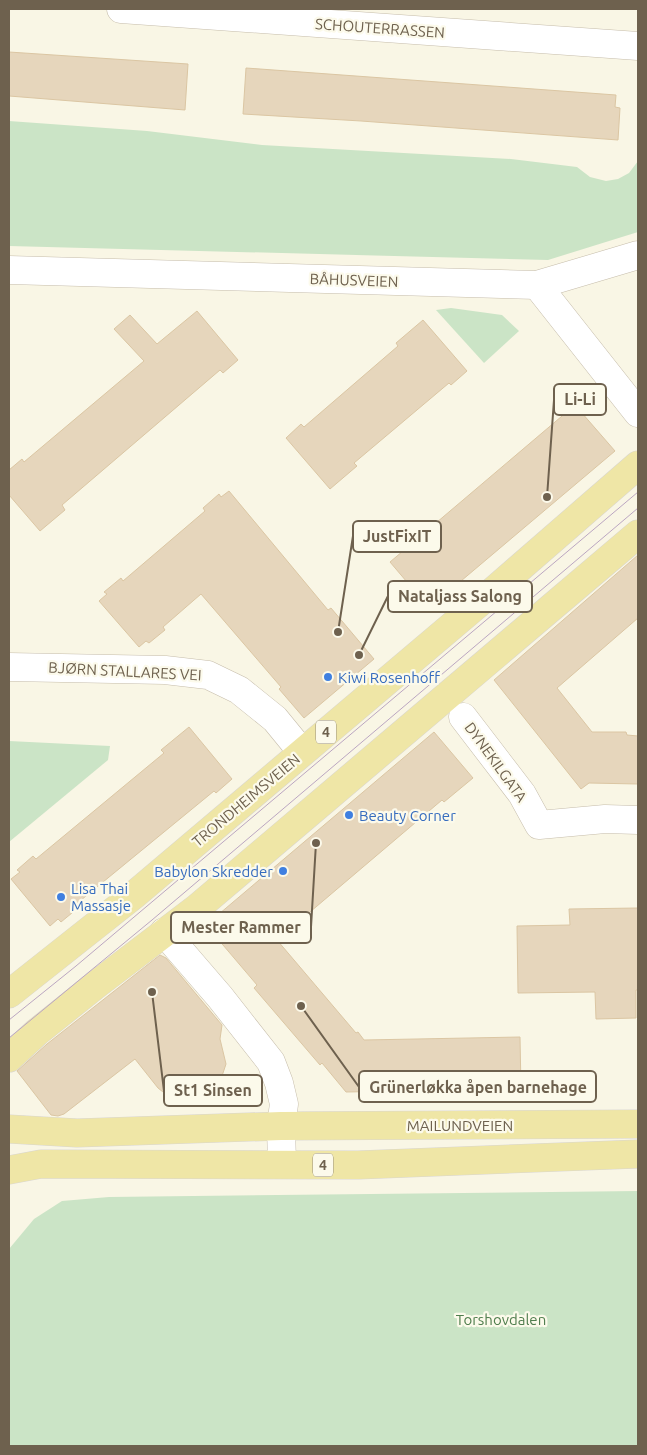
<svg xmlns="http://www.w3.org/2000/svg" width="647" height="1455" font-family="Ubuntu,sans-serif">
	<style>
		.green { fill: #cbe4c6 }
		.building { fill: #e6d6bc; stroke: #dbc6a3 }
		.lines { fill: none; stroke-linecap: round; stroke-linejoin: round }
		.minor-casing { stroke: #c6bdab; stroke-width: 29 }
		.major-casing { stroke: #d9d6d1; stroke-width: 29 }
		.minor { stroke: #fff; stroke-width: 28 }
		.major { stroke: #efe6a6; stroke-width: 28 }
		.tram { stroke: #bba6c1; stroke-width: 1 }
		.shop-dot { fill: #3f7fe0; stroke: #fcfaeb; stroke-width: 2 }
		.labels { text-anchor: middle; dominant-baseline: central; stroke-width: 4.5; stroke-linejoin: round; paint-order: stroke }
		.shield { fill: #fcfaeb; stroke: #998f7d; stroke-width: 1 }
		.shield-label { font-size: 14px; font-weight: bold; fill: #6e614e }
		.street-label { font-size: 15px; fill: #6e614e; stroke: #fcfaeb }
		.shop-label { font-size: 15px; fill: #366cbe; stroke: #fcfaeb; text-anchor: start }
		.park-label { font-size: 15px; fill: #507e4e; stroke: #fcfaeb }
		.leader { fill: none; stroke: #6e614e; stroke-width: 2 }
		.callout-dot { fill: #6e614e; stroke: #fcfaeb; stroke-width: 2 }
		.callout { fill: #fcfaeb; stroke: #6e614e; stroke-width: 2 }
		.callout-label { font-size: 16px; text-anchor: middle; font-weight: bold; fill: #6e614e }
	</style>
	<rect width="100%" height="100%" fill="#f9f6e5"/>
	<g class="green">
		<polygon points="9,121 147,131 262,145 511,159 577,167 590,177 606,181 618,179 629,173 638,161 638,232 548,260 9,246"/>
		<polygon points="451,308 502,315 519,331 484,363 436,310"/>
		<polygon points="9,741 110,746 108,760 9,842"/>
		<polygon points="638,1191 638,1446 9,1446 9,1249 34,1219 62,1201 109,1197"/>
	</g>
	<g class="building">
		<polygon points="9,52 188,64 185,110 9,96"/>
		<polygon points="246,68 616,95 615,107 620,108 618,140 361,121 243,114"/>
		<polygon points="197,311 238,360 223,373 220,370 62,505 65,510 40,531 9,495 9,470 22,459 24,462 144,361 114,329 130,315 157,344"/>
		<polygon points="423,320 467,371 451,385 449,383 354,463 357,466 330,489 286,438 301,424 304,427 398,346 396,343"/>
		<polygon points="575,405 615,451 429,608 390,562"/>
		<polygon points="229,491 328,610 331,608 374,659 304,718 279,689 281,687 201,594 163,627 165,630 149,643 146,641 139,647 99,601 107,594 104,592 121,578 123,581 205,511 203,508 219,494 221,497"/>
		<polygon points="638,555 638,618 557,688 592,732 626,732 627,735 638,736 638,784 589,783 581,789 494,680"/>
		<polygon points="189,727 232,779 216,793 214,791 75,905 78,908 61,922 58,919 50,926 11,879 20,872 17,870 33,856 36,859 164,753 161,750"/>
		<polygon points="434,732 473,778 444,802 442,800 277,940 356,1033 358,1032 364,1040 520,1037 521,1089 346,1092 322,1063 320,1065 254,988 257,985 206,925"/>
		<polygon points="638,908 638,990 636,990 636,1018 596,1019 595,992 518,993 517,926 570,925 569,909"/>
		<polygon points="160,955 166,958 222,1025 220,1039 226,1064 220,1082 213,1091 204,1097 190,1100 178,1099 163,1092 158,1088 135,1059 64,1114 58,1116 51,1115 17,1071 47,1044"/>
	</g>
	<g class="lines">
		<g class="minor-casing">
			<g id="minor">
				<polyline points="121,9 638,46"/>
				<polyline points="9,270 537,285 638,255"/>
				<polyline points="537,285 638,413"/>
				<polyline points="9,667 165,670 208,675 239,690 275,719 302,752"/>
				<polyline points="463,717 522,794 539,825 605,819 638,820"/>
				<polyline points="164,932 220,997 271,1062 279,1083 284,1104 281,1126 282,1164"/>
			</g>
		</g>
		<g class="major-casing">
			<g id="major">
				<polyline points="9,994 134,895 485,598 638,465"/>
				<polyline points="9,1058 37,1032 97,984 197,908 638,534"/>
				<polyline points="9,1129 77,1133 281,1126 638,1124"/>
				<polyline points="9,1170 41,1164 358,1165 638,1154"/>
			</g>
		</g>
		<use href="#minor" class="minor"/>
		<use href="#major" class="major"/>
		<g class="tram">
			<polyline points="9,1020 76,966 638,492"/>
			<polyline points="9,1038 152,920 638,508"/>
		</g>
	</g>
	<g class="shop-dot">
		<circle cx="328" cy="677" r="5"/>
		<circle cx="349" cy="815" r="5"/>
		<circle cx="283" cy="871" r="5"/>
		<circle cx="61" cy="897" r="5"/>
	</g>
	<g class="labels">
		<g class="shield">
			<rect x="316" y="720.5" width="20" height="23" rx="4"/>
			<rect x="313" y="1153.5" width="20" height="23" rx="4"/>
		</g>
		<g class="shield-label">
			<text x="326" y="732">4</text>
			<text x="323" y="1165">4</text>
		</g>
		<g class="street-label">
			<text transform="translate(380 28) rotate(4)">SCHOUTERRASSEN</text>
			<text transform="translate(354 280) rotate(2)">BÅHUSVEIEN</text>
			<text transform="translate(125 671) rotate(3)">BJØRN STALLARES VEI</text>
			<text transform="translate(496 762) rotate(54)">DYNEKILGATA</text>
			<text transform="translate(246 800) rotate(-40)">TRONDHEIMSVEIEN</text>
			<text x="460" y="1125">MAILUNDVEIEN</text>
		</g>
		<g class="shop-label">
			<text x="338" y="677">Kiwi Rosenhoff</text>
			<text x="359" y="815">Beauty Corner</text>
			<text x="273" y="871" text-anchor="end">Babylon Skredder</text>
			<text x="71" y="888">Lisa Thai<tspan x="71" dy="17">Massasje</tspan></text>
		</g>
		<g class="park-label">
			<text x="501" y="1319">Torshovdalen</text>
		</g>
	</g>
	<path class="leader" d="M547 497L554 400M338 632L353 536M359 655L388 596M316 843L311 927M301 1006L359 1087M152 992L164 1091"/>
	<g class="callout-dot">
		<circle cx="547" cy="497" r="5"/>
		<circle cx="338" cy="632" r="5"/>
		<circle cx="359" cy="655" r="5"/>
		<circle cx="316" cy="843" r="5"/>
		<circle cx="301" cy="1006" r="5"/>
		<circle cx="152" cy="992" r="5"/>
	</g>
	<g class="callout">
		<rect x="554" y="384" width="52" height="31" rx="5"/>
		<rect x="353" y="521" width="88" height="31" rx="5"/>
		<rect x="388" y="581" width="144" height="31" rx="5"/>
		<rect x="171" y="912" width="140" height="31" rx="5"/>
		<rect x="359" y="1071" width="237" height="31" rx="5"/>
		<rect x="164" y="1075" width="98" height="31" rx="5"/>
	</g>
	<g class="callout-label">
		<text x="580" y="405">Li-Li</text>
		<text x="397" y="542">JustFixIT</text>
		<text x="460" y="602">Nataljass Salong</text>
		<text x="241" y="933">Mester Rammer</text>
		<text x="478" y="1093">Grünerløkka åpen barnehage</text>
		<text x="213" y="1096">St1 Sinsen</text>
	</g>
	<rect width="647" height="1455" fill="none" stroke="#6e614e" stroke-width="20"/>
</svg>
